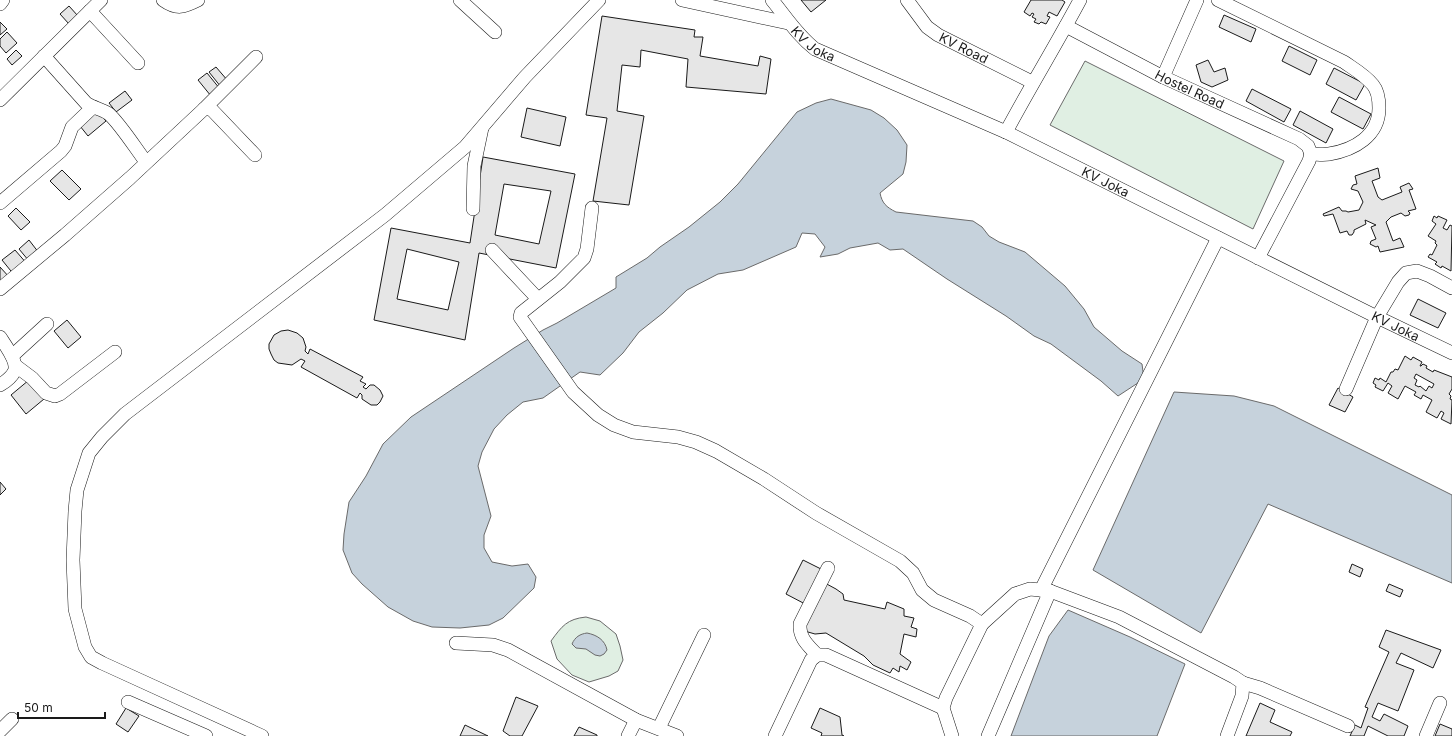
<svg xmlns="http://www.w3.org/2000/svg" width="1452" height="736" font-family="Inter,sans-serif">
	<style>
		.green { fill: #e0efe3; stroke: #6a6a6a }
		.water { fill: #c6d2dc; stroke: #6a6a6a }
		.building { fill: #e6e6e6; stroke: #1a1a1a; fill-rule: evenodd }
		.lines { fill: none; stroke-linecap: round; stroke-linejoin: round }
		.minor-casing { stroke: #1a1a1a; stroke-width: 14 }
		.minor { stroke: #fff; stroke-width: 13 }
		.labels { text-anchor: middle; dominant-baseline: central; stroke-width: 3; stroke-linejoin: round; paint-order: stroke }
		.street-label { font-size: 13px; fill: #1a1a1a; stroke: #fff }
	</style>
	<rect width="100%" height="100%" fill="#fff"/>
	<g class="green">
		<polygon points="1085,61 1284,161 1253,229 1050,125"/>
		<path d="M586 617 600 621 616 634 620 646 623 660 618 671 609 676 589 682 572 675 557 659 551 641C562 626 567 619 586 617Z"/>
	</g>
	<g class="water">
		<path d="M831 99 871 110 884 118 897 130 907 145 906 162 903 174 880 193C882 203 886 207 896 212L973 221 982 227 989 236 999 242 1025 252 1065 286 1084 309 1094 327 1122 351 1142 364 1144 379 1118 396 1101 381 1051 344 1034 336 1006 316 947 279 903 249 890 250 878 243 850 248 838 254 820 257 825 247 815 234 802 233 796 247 743 270 718 274 687 290 663 313 639 332 623 353 600 375 580 372 543 398 523 402 507 415 494 429 482 452 478 466 491 516 484 535V548L492 562 512 566 528 564 536 577 534 588 503 618 489 625 460 628 432 627 413 621 388 607 362 584 352 573 343 550 344 534 349 502 366 476 383 444 411 417 514 348 543 330 557 323 616 288V277L647 258 660 247 689 227 720 202 738 184 797 112 816 103Z"/>
		<polygon points="1174,392 1234,396 1274,406 1452,495 1452,583 1268,504 1201,633 1093,570"/>
		<polygon points="1068,610 1130,637 1185,664 1157,736 1011,736 1049,636"/>
		<path d="M587 633C597 635 605 640 607 650L604 654 600 656 595 655 586 649 576 648 572 644C575 637 580 634 587 633Z"/>
	</g>
	<g class="building">
		<polygon points="801,0 826,0 811,12"/>
		<polygon points="1031,0 1062,0 1065,2 1057,16 1049,12 1047,16 1050,17 1046,24 1041,22 1039,24 1034,22 1036,19 1032,17 1034,14 1032,13 1030,16 1024,12"/>
		<polygon points="69,6 78,16 69,24 60,14"/>
		<polygon points="1224,15 1256,29 1251,42 1219,27"/>
		<polygon points="602,16 695,30 694,37 703,37 700,56 758,66 760,56 771,59 766,94 686,87 688,59 641,50 640,67 622,65 617,111 644,116 629,205 593,201 607,118 586,115"/>
		<polygon points="0,22 7,29 0,35"/>
		<polygon points="7,32 17,43 6,53 0,46 0,39"/>
		<polygon points="1289,46 1317,60 1310,75 1282,61"/>
		<polygon points="16,50 22,56 12,65 7,59"/>
		<polygon points="1208,60 1214,72 1225,68 1228,80 1212,87 1201,82 1196,65"/>
		<polygon points="216,67 228,81 221,87 209,72"/>
		<polygon points="1334,68 1365,84 1356,100 1326,84"/>
		<polygon points="207,73 220,89 211,96 198,80"/>
		<polygon points="1252,89 1291,109 1284,122 1246,101"/>
		<polygon points="125,91 132,100 116,112 109,103"/>
		<polygon points="1339,97 1371,114 1363,129 1331,112"/>
		<polygon points="527,108 566,117 560,146 521,137"/>
		<polygon points="98,111 106,121 88,136 80,126"/>
		<polygon points="1300,111 1333,129 1326,143 1293,125"/>
		<path d="M483 157 575 174 556 268 479 253 465 340 374 320 391 228 470 243ZM504 184 551 191 539 244 495 235ZM407 249 459 262 448 310 397 299Z"/>
		<polygon points="1378,168 1380,178 1372,181 1378,197 1382,200 1402,192 1400,187 1409,183 1413,189 1409,190 1416,209 1408,211 1410,213 1409,215 1405,216 1401,213 1391,217 1386,222 1393,241 1400,238 1404,247 1380,252 1378,246 1376,247 1370,244 1371,241 1376,239 1371,227 1376,225 1365,220 1366,224 1354,230 1354,232 1352,235 1349,235 1347,231 1340,233 1333,214 1324,216 1323,214 1339,207 1342,211 1346,211 1348,212 1359,210 1363,202 1358,191 1351,189 1353,185 1357,184 1355,176"/>
		<polygon points="62,170 81,189 69,200 50,181"/>
		<polygon points="16,208 30,222 21,230 8,216"/>
		<polygon points="1434,216 1437,218 1438,216 1447,220 1443,228 1447,230 1450,225 1452,226 1451,271 1442,266 1441,268 1435,264 1437,262 1428,257 1430,254 1432,255 1437,245 1435,243 1436,241 1428,236 1436,224 1432,221"/>
		<polygon points="29,240 39,253 29,261 19,249"/>
		<polygon points="15,250 28,265 15,276 2,260"/>
		<polygon points="0,267 10,278 0,286"/>
		<polygon points="1418,299 1446,313 1438,328 1410,315"/>
		<polygon points="67,320 81,337 68,348 54,331"/>
		<polygon points="288,330 297,333 303,338 306,347 305,351 308,354 310,349 363,377 360,381 366,384 363,387 366,389 370,385 374,385 380,390 383,396 380,402 377,405 371,405 362,399 362,395 360,393 357,398 301,367 305,361 301,359 292,365 278,363 274,360 271,354 269,349 269,344 274,335 281,331"/>
		<path d="M1405 356 1411 360 1413 357 1422 362 1420 366H1421L1423 364 1427 366 1426 368 1433 372 1434 370 1452 377V389L1449 394 1451 396 1450 399 1452 400 1451 424 1441 419 1444 413 1441 411 1437 418 1426 412 1432 400 1423 395 1421 399 1414 395 1416 392 1405 386 1398 399 1388 393 1392 386 1388 383 1383 391 1375 387 1376 385 1373 383 1375 378 1379 380 1380 378 1386 382 1391 372H1393L1395 369 1398 370ZM1416 374 1434 384 1432 388 1429 386 1426 391 1420 386 1419 387 1415 385 1417 380 1414 378Z"/>
		<polygon points="29,380 44,399 26,414 11,395"/>
		<polygon points="1338,388 1353,397 1345,412 1329,405"/>
		<polygon points="0,482 6,489 0,495"/>
		<polygon points="803,560 825,571 807,605 786,594"/>
		<polygon points="1352,564 1363,569 1360,577 1349,572"/>
		<polygon points="823,582 836,589 843,594 844,600 885,609 887,602 904,609 904,616 914,618 911,627 917,629 916,637 904,634 900,654 911,662 907,670 900,666 899,672 893,668 890,673 873,665 864,656 826,633 815,634 808,632 803,628"/>
		<polygon points="1389,584 1403,590 1400,597 1386,591"/>
		<polygon points="1386,630 1441,650 1433,668 1401,653 1396,663 1414,670 1398,711 1378,703 1372,717 1380,721 1384,714 1408,726 1404,736 1388,736 1368,726 1364,736 1350,736 1355,725 1361,728 1368,708 1365,707 1389,652 1379,647"/>
		<polygon points="516,697 538,706 522,736 510,736 503,731"/>
		<polygon points="1260,703 1275,710 1270,722 1292,732 1290,736 1246,736"/>
		<polygon points="126,708 139,716 128,732 116,724"/>
		<polygon points="820,708 840,717 842,735 844,736 821,736 822,733 811,728"/>
		<polygon points="1440,724 1452,729 1452,736 1435,736"/>
		<polygon points="465,725 488,736 460,736"/>
		<polygon points="579,727 597,735 597,736 574,736"/>
	</g>
	<g class="lines">
		<g class="minor-casing">
			<g id="minor">
				<path d="M163 0C177 10 184 7 198 0"/>
				<polyline points="460,0 495,32"/>
				<polyline points="682,0 788,23"/>
				<path id="s1" d="M772 0C786 17 797 35 815 49L1006 132 1377 317 1452 353"/>
				<path id="s2" d="M907 0 927 27 938 35 1032 82"/>
				<path d="M1218 0 1344 62C1354 69 1365 75 1373 85 1378 91 1379 101 1379 108 1379 136 1354 150 1329 154 1323 155 1317 154 1311 154"/>
				<polyline points="0,4 3,0"/>
				<polyline points="90,11 138,63"/>
				<path id="s3" d="M1066 26 1163 77 1299 139 1308 146 1311 154"/>
				<path d="M44 56 86 103C93 108 102 109 109 114 121 125 136 149 146 162"/>
				<polyline points="1163,77 1197,0"/>
				<polyline points="0,100 101,0"/>
				<polyline points="204,109 256,57"/>
				<path d="M1006 132C1030 87 1056 45 1080 0"/>
				<polyline points="0,203 61,151 65,146 72,127 93,107"/>
				<polyline points="592,208 587,249 584,258 560,282 521,313 520,317 573,392 598,415 614,425 633,432 678,437 696,442 716,451 764,479 816,513 900,561 913,573 922,590 934,600 970,616 982,624"/>
				<polyline points="473,209 474,166 482,128"/>
				<polyline points="492,250 538,299"/>
				<polyline points="1258,258 1309,161 1311,154"/>
				<polyline points="0,289 65,235 130,178 204,109 209,108 213,111 255,155"/>
				<path d="M0 337C5 345 19 363 14 372 11 378 5 382 0 385"/>
				<polyline points="12,356 47,324"/>
				<polyline points="16,366 32,378 46,393 55,396 60,394 115,352"/>
				<polyline points="1346,389 1377,317 1398,282 1406,273 1417,271 1430,276 1452,288"/>
				<polyline points="1041,590 1218,238"/>
				<polyline points="456,643 493,645 508,650 636,720 677,736"/>
				<path d="M817 655C808 645 799 638 800 624L828 568"/>
				<polyline points="1243,683 1260,688 1348,726"/>
				<polyline points="128,702 206,736"/>
				<polyline points="659,728 704,635"/>
				<polyline points="0,731 12,719"/>
				<polyline points="262,736 102,663 91,657 85,647 75,609 73,560 75,511 77,490 89,453 102,437 125,414 385,215 465,147 525,77 599,0"/>
				<polyline points="628,736 636,720"/>
				<polyline points="775,736 811,660 817,655 826,655 943,708"/>
				<polyline points="952,736 943,708 946,698 982,624 1015,594 1030,589 1050,591 1119,617 1234,677 1243,683 1242,696 1227,736"/>
				<polyline points="988,736 1050,591"/>
				<polyline points="1426,736 1440,703"/>
			</g>
		</g>
		<use href="#minor" class="minor"/>
	</g>
	<g class="labels">
		<g class="street-label">
			<text stroke="none"><textPath href="#s1" startOffset="61">KV Joka</textPath></text>
			<text stroke="none"><textPath href="#s2" startOffset="76">KV Road</textPath></text>
			<text stroke="none"><textPath href="#s3" startOffset="139">Hostel Road</textPath></text>
			<text stroke="none"><textPath href="#s1" startOffset="385">KV Joka</textPath></text>
			<text stroke="none"><textPath href="#s1" startOffset="709">KV Joka</textPath></text>
		</g>
	</g>
	<path d="M18 712v6h87v-6" fill="none" stroke="#1a1a1a" stroke-width="2"/>
	<text x="24" y="712" font-size="12" fill="#1a1a1a" stroke="#ffffff" stroke-width="3" paint-order="stroke">50 m</text>
</svg>
